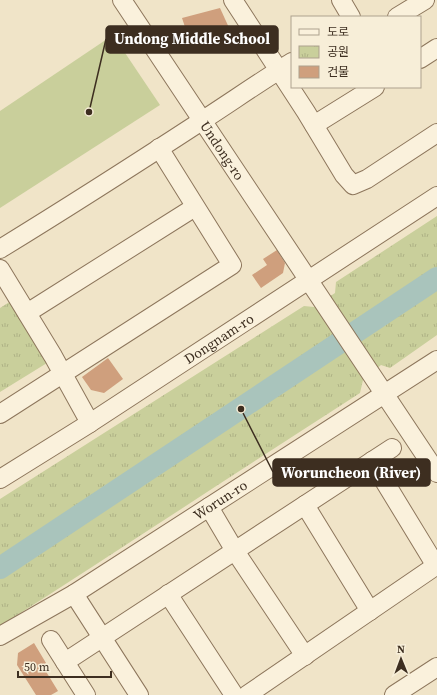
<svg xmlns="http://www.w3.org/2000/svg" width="437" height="695" font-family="'Source Serif 4','Noto Sans KR',serif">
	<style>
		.green { fill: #c9cf9b }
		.park { fill: url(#park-tufts) }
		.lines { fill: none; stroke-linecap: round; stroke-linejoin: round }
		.river { stroke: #a9c4bc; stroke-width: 22 }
		.building { fill: #cf9f7d }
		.minor-casing { stroke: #8d765c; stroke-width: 20 }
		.minor { stroke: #faf1dc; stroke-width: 18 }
		.labels { text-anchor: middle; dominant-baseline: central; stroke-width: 4; stroke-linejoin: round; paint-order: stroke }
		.street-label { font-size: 14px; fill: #3d2e20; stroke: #f7eed8 }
		.leader { fill: none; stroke: #3d2e20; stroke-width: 1.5 }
		.callout-dot { fill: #3d2e20; stroke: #f7eed8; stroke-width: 1.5 }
		.callout { fill: #3d2e20; stroke: #3d2e20; stroke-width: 1.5 }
		.callout-label { font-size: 15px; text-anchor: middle; font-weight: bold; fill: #fff }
	</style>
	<defs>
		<pattern id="park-tufts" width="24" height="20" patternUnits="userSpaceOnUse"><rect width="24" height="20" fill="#c9cf9b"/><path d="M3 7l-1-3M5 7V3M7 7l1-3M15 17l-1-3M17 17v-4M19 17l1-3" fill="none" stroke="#aeb285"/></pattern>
	</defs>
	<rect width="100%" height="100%" fill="#f0e4c8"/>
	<polygon class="green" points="113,35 160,105 0,208 0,111"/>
	<g class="park">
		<path d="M437 216V335L390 368 381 365 363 380 360 393C240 470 121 549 0 626V499L304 306 314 307 335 293 336 282Z"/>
		<polygon points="11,301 47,363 0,392 0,308"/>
	</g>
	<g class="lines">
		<polyline class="river" points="0,568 437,278"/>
	</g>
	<g class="building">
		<polygon points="220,8 236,43 214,46 204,43 188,36 182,18"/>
		<polygon points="277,250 285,263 283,273 261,288 252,275 267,265 263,259"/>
		<polygon points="108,358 123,379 104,393 91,390 82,377"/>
		<polygon points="34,643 46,663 42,665 58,691 51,695 36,695 17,665 18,653"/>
	</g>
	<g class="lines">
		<g class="minor-casing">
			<g id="minor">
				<path id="s1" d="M122 0 437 473"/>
				<polyline points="233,0 306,112 344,175 353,185 367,179 437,133"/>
				<polyline points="341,0 351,17"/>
				<polyline points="397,17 425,0"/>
				<polyline points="420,59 437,48"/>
				<polyline points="314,125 375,87"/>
				<path d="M0 249C67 208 134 165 200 122 231 102 261 81 292 62"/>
				<polyline points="0,269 53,356 90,423"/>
				<polyline points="27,313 195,207"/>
				<polyline points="0,414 232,265 159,148"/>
				<polyline points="372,461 436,566"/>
				<path id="s2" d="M0 479 90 423 437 196"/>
				<polyline points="305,505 370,611"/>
				<polyline points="209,507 235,551 305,656"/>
				<polyline points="74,594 139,695"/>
				<polyline points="168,594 234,695"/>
				<path id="s3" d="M0 636 74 594 437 360"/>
				<polyline points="51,640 86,695"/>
				<polyline points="65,662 392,448"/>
				<polyline points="247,695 437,565"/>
				<polyline points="394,695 437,667"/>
			</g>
		</g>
		<use href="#minor" class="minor"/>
	</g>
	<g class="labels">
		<g class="street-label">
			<text stroke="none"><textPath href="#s1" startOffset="181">Undong-ro</textPath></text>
			<text stroke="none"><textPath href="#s2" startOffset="260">Dongnam-ro</textPath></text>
			<text stroke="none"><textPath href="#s3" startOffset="259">Worun-ro</textPath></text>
		</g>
	</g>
	<path class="leader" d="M89 112L106 39M241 409L273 472"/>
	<g class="callout-dot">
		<circle cx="89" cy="112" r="4"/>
		<circle cx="241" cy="409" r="4"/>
	</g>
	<g class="callout">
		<rect x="106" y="26" width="172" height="27" rx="4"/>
		<rect x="273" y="459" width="157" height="27" rx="4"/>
	</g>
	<g class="callout-label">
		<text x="192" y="44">Undong Middle School</text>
		<text x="351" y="478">Woruncheon (River)</text>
	</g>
	<rect x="291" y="16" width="130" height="72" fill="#f7eed8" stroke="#ada18e"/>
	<rect x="299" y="29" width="20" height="6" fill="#faf1dc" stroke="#ada18e"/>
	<text x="327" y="36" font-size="12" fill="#3d2e20">도로</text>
	<rect x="299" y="46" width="20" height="12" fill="url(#park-tufts)" stroke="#ada18e"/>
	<text x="327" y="56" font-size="12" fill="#3d2e20">공원</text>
	<rect x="299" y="66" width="20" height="12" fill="#cf9f7d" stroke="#ada18e"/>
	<text x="327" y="76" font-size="12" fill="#3d2e20">건물</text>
	<g transform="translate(401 659) rotate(359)" stroke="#f7eed8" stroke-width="3" paint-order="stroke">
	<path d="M0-3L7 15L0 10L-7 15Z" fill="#3d2e20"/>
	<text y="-6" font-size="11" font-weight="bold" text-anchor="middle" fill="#3d2e20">N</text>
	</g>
	<path d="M18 671v6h93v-6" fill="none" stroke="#3d2e20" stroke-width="2"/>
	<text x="24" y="671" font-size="12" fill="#3d2e20" stroke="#f7eed8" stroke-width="3" paint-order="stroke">50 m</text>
</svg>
